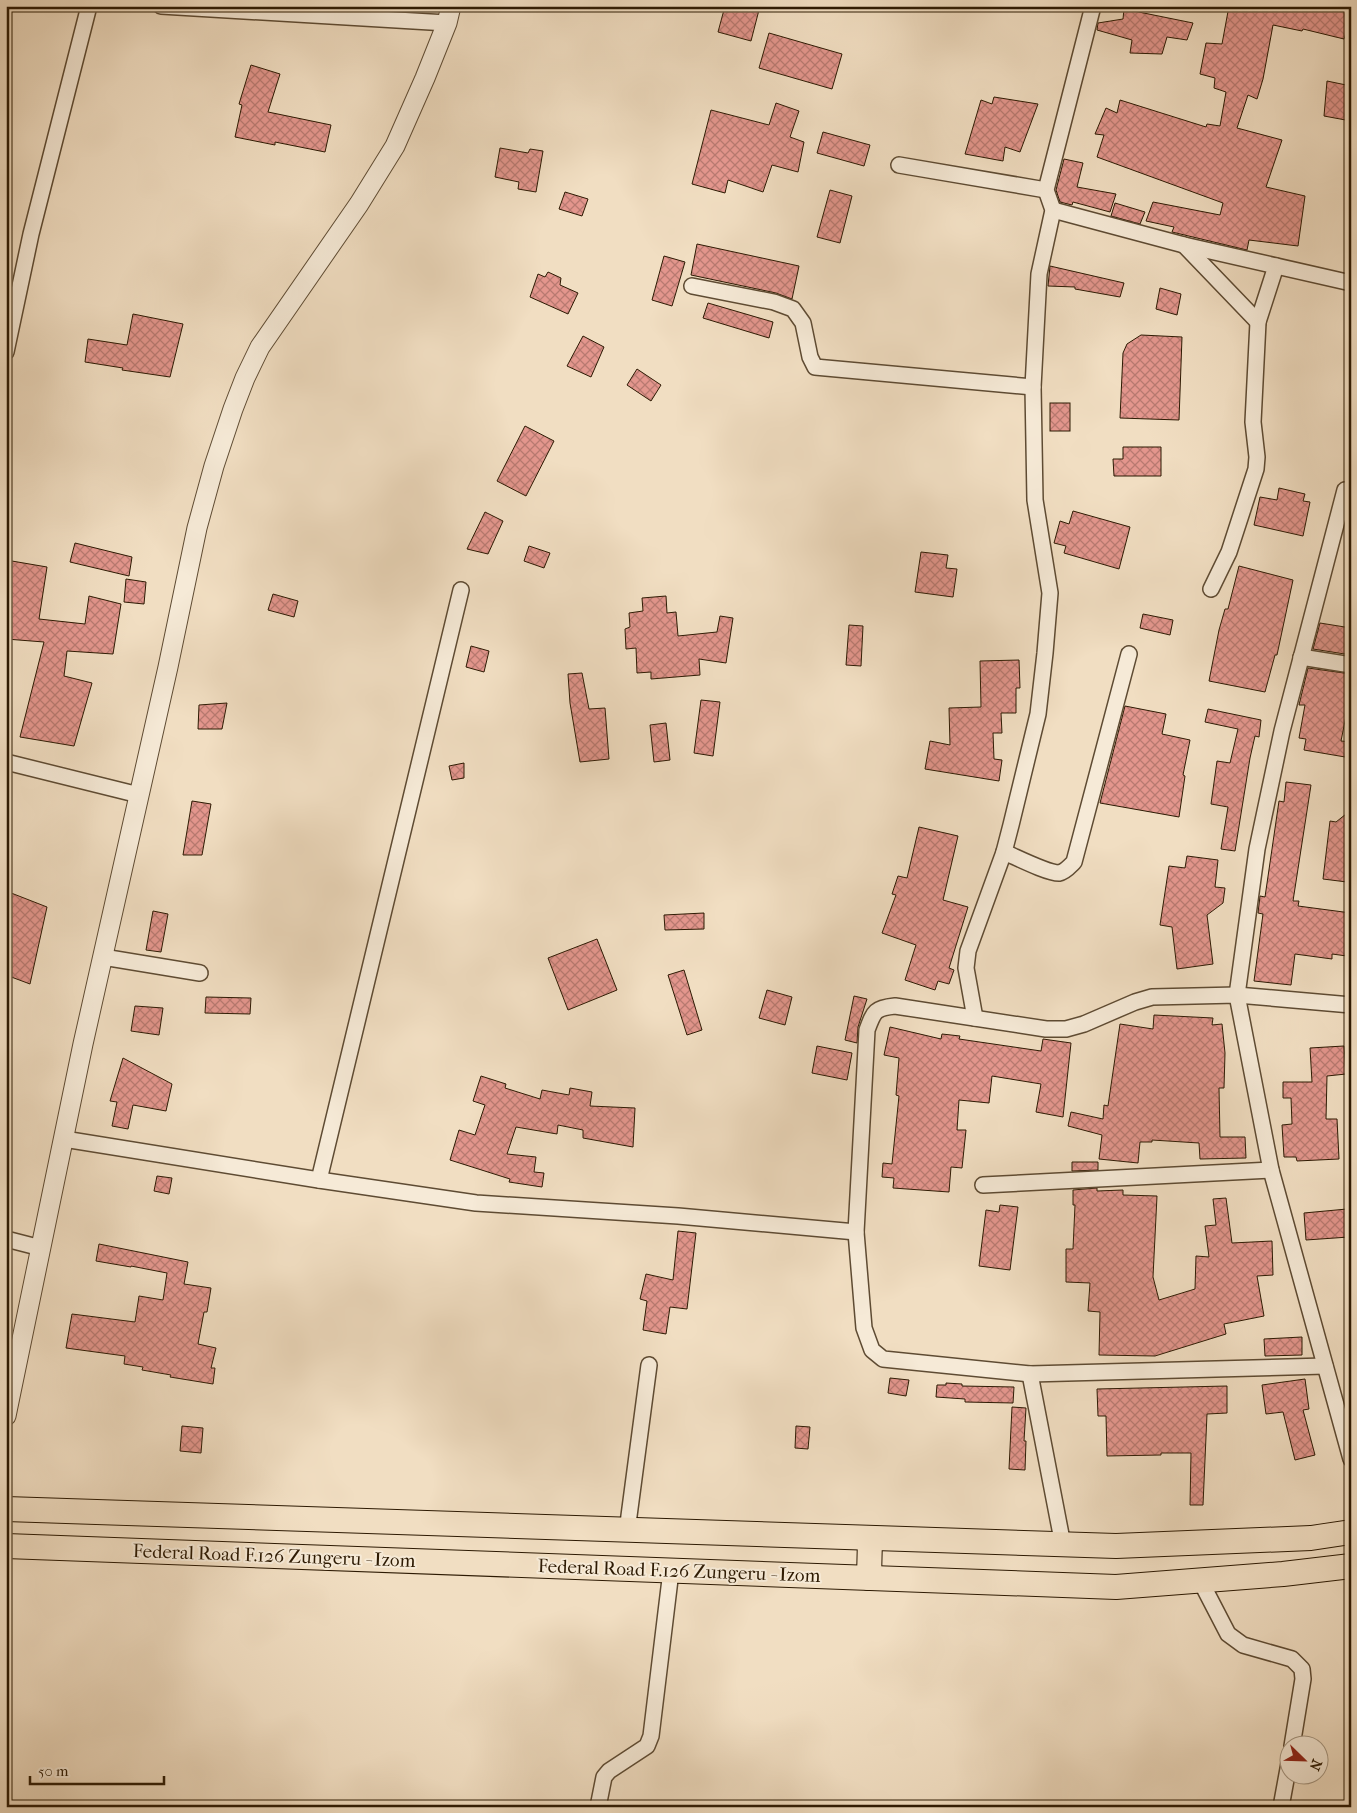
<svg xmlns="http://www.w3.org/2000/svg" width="1357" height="1813" font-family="'IM FELL French Canon',serif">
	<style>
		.building { fill: url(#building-cross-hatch); stroke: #2d1a03 }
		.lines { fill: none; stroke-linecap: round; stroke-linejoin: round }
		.minor-casing { stroke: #5e4b33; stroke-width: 18 }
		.tertiary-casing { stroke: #5e4b33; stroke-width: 21 }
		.primary-casing { stroke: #2d1a03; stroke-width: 26 }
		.minor { stroke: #f6ead7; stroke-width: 15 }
		.tertiary { stroke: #f6ead7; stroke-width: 19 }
		.primary { stroke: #f1dec2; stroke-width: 24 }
		.labels { text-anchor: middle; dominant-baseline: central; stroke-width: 4; stroke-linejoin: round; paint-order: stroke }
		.street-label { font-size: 19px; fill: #2d1a03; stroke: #f6ead7 }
	</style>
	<defs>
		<pattern id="building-cross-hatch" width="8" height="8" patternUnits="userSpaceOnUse" patternTransform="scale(1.25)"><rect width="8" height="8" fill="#e3968d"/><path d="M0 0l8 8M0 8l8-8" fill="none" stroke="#b87a71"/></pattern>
	</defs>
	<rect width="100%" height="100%" fill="#f1dec2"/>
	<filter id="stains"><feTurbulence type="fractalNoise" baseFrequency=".004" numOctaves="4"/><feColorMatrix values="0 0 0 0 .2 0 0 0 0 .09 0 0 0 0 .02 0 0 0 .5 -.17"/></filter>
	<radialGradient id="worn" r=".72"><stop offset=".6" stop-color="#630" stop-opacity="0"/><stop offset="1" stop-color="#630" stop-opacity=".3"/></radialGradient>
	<g class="building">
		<polygon points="725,6 760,6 751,41 718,32"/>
		<polygon points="1229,6 1351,6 1351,18 1344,39 1303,29 1302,31 1273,25 1263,79 1257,99 1248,95 1237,128 1282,140 1266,187 1305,196 1298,246 1249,240 1247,250 1172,232 1174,227 1146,221 1153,202 1220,215 1223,203 1097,157 1104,135 1095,134 1106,108 1117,113 1120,100 1206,127 1207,124 1220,126 1226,92 1214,88 1215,78 1200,74 1206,43 1222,44"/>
		<polygon points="1124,9 1193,23 1187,40 1167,37 1162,54 1130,53 1132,40 1097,30 1098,23 1123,19"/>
		<polygon points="769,33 842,54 832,89 759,68"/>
		<polygon points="251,65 280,74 268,112 331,125 325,152 275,142 275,145 235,137 242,105 239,104"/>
		<polygon points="1327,81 1351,86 1351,121 1324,116"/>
		<polygon points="994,97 1038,104 1020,152 1005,147 1003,161 965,154 981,100 992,104"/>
		<polygon points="776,103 799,111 790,137 804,142 798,172 772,165 763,192 728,180 725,193 692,184 711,110 769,125"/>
		<polygon points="823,132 870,145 864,166 817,153"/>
		<polygon points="500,148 528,153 530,149 543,151 536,192 518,189 519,182 495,177"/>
		<polygon points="1064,159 1083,163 1077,187 1116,194 1110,212 1073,202 1072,205 1060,202 1056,190"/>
		<polygon points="830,190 852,196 840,243 817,237"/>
		<polygon points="565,192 588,199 582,216 559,209"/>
		<polygon points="1115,203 1145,212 1140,224 1111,216"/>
		<polygon points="697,244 799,266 792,299 776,293 691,275"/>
		<polygon points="664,256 685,262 672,306 652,300"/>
		<polygon points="1050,266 1124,283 1120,297 1075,289 1075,287 1048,286"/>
		<polygon points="548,272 561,278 560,285 578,293 568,314 530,297 538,274 545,277"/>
		<polygon points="1160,288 1181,294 1177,315 1156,309"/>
		<polygon points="708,303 773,322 769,338 703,318"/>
		<polygon points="133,314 183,324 170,377 122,370 123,368 85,362 88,339 127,345"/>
		<polygon points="1141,335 1182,337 1179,420 1120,418 1123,353 1127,344"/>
		<polygon points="583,336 604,347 591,377 567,366"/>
		<polygon points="637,369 661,385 651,401 627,385"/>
		<rect x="1050" y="403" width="20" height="28"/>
		<polygon points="525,426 554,441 526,496 497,481"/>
		<polygon points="1123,447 1161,447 1161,476 1114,476 1113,459 1123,459"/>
		<polygon points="1279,488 1305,494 1303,501 1310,502 1303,536 1254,525 1260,497 1277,500"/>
		<polygon points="1073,511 1130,527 1119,569 1064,553 1066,546 1054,543 1060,521 1069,524"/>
		<polygon points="485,512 503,521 488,554 467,549"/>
		<polygon points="75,543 132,557 129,576 70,562"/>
		<polygon points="529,546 550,553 544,568 524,561"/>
		<polygon points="921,552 948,555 946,568 957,569 953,597 915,592"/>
		<polygon points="6,560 47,567 39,619 85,624 89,596 121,604 113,654 67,651 64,676 92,683 74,746 20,737 44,642 6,639"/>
		<polygon points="1239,566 1293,580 1277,655 1275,655 1265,692 1209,681 1219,630 1225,609 1228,609"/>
		<polygon points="126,579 146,582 144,604 124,602"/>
		<polygon points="273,594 298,601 294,617 268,610"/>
		<polygon points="666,596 667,613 676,612 678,636 717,632 720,616 733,618 726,663 699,659 700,675 651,679 651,672 637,673 636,648 626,649 625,629 630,627 629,613 643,611 642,598"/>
		<polygon points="1143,614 1173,620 1170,635 1140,628"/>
		<polygon points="1320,623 1351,628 1351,655 1313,649"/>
		<polygon points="849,625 863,626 861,666 846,665"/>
		<polygon points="471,646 489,651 484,672 466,667"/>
		<polygon points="1019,660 1020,688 1016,688 1016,713 1001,713 1002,733 993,733 994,759 1002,760 999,781 925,769 930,741 950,745 949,708 981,707 980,661"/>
		<polygon points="1308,668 1351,674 1351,706 1348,706 1341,741 1351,742 1351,758 1304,750 1306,739 1299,738 1305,705 1299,705"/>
		<polygon points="582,673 589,709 605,708 609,759 580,762 570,703 568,674"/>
		<polygon points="701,700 720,702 713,756 694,753"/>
		<polygon points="227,703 222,729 198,729 199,705"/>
		<polygon points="1125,706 1166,714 1162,734 1190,740 1183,775 1185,776 1179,817 1100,803"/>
		<polygon points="1208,709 1261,720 1259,737 1255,736 1250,758 1235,851 1221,849 1228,807 1211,804 1217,761 1230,763 1238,729 1205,722"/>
		<polygon points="666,723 670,760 654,762 650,725"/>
		<polygon points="464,763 464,778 452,780 449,766"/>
		<polygon points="1286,782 1311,785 1293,901 1299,901 1298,906 1351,913 1347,956 1332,954 1332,959 1295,954 1291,985 1254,981 1263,914 1258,913 1260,896 1265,897 1279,801 1284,802"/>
		<polygon points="192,801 211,804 202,855 183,855"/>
		<polygon points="1351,810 1351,847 1347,882 1323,879 1330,821 1336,822"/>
		<polygon points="919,827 958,836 943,900 968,907 949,968 954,970 949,984 938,981 935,990 905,980 916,945 882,933 896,895 892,894 898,876 907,878"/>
		<polygon points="1187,856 1218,860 1215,887 1225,888 1223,903 1207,915 1213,964 1177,969 1172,927 1160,925 1169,866 1185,868"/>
		<polygon points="6,891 47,907 30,984 6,975"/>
		<polygon points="153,911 168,914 161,952 146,950"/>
		<polygon points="704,913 704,929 665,930 664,915"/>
		<polygon points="597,939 617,990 568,1010 548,958"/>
		<polygon points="684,970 702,1030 687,1035 668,975"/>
		<polygon points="767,990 792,997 785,1025 759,1018"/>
		<polygon points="854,996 867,999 858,1027 857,1043 845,1040"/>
		<polygon points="206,997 251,998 250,1014 205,1013"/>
		<polygon points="135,1006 163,1008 159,1035 131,1031"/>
		<polygon points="1154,1015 1213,1018 1212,1025 1222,1024 1225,1053 1224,1088 1219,1088 1220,1137 1245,1137 1246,1158 1200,1159 1199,1143 1152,1140 1152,1142 1140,1142 1138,1163 1099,1159 1102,1135 1068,1126 1071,1112 1103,1119 1104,1105 1108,1106 1120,1024 1153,1029"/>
		<polygon points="890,1027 941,1039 942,1034 960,1036 959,1039 1041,1051 1043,1039 1071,1043 1063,1117 1036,1112 1041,1084 992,1076 989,1103 959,1100 957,1130 966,1130 962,1168 951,1167 949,1192 893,1188 894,1178 882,1177 883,1163 892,1164 899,1096 896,1095 899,1058 884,1055"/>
		<polygon points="817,1046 852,1053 847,1080 812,1073"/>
		<polygon points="1344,1046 1346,1074 1327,1076 1326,1119 1337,1119 1339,1159 1297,1161 1296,1157 1284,1157 1282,1125 1292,1124 1291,1098 1283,1098 1283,1082 1312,1082 1310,1048"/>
		<polygon points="123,1058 172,1084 166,1111 133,1105 128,1129 112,1126 117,1102 110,1101"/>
		<polygon points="481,1076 506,1084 505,1088 540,1099 542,1090 569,1095 570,1088 592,1092 590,1106 635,1108 633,1147 583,1138 583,1130 558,1125 557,1134 516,1127 507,1154 536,1157 534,1172 544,1173 542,1187 509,1182 510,1179 450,1160 459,1130 475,1135 485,1105 473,1101"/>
		<polygon points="1072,1162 1098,1162 1098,1170 1072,1171"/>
		<polygon points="157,1176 172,1178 169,1194 154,1191"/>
		<polygon points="1097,1188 1097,1191 1123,1190 1123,1195 1157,1196 1153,1277 1159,1300 1195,1289 1196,1256 1209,1257 1205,1226 1216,1225 1213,1199 1226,1198 1232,1243 1272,1241 1273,1275 1257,1276 1264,1316 1224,1324 1226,1334 1155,1356 1099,1355 1100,1312 1088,1311 1090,1283 1066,1282 1066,1249 1073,1249 1075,1205 1073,1205 1073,1190"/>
		<polygon points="1000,1205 1018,1207 1010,1270 979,1266 986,1210 999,1212"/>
		<polygon points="1347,1209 1349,1237 1306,1240 1304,1213"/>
		<polygon points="678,1231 696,1233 687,1309 670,1307 666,1334 643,1330 647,1301 640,1299 646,1274 673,1280"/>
		<polygon points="99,1244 188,1262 184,1284 211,1288 207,1312 204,1312 198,1344 216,1348 211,1368 215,1368 213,1384 170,1377 171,1375 142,1370 143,1367 124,1364 125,1356 66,1348 72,1314 135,1322 139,1296 163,1300 167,1273 131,1266 131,1267 96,1261"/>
		<polygon points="1302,1337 1302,1355 1265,1356 1264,1339"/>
		<polygon points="890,1378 909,1380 906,1396 888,1393"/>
		<polygon points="1305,1379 1309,1409 1303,1410 1315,1455 1295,1460 1283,1412 1266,1414 1262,1385"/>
		<polygon points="946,1383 962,1384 962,1386 1014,1387 1013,1403 965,1402 965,1399 936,1397 937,1385 946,1385"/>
		<polygon points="1227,1386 1227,1413 1207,1414 1203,1505 1190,1505 1191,1453 1161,1453 1161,1455 1107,1456 1106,1416 1098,1416 1097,1389"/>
		<polygon points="1012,1407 1026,1408 1024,1441 1026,1441 1025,1470 1009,1469"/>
		<polygon points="182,1426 203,1428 201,1453 180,1451"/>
		<polygon points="796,1426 810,1427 808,1449 795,1448"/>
	</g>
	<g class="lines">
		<g class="minor-casing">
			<g id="minor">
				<polyline points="161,6 447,23"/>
				<polyline points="899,165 1046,190"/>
				<polyline points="1053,210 1184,245 1351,283"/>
				<polyline points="1184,245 1258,322"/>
				<polyline points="692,286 774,302 793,309 803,323 810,357 815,367 1033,387"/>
				<polyline points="6,352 31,234 89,6"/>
				<polyline points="1345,490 1282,731 1257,849 1237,995 1271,1170 1351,1459"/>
				<polyline points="1211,589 1229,552 1256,469 1257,457 1253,422 1258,322 1276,266"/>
				<polyline points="1301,657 1351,665"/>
				<polyline points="6,762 139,795"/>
				<path d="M1004 852C1016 857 1047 873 1059 873 1065 872 1070 866 1074 862L1129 654"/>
				<polyline points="103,957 200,973"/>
				<polyline points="975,1018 966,968 968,951 1004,852 1011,825 1038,714 1045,653 1050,593 1035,500 1033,387 1039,274 1053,210 1046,190 1093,6"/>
				<polyline points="64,1139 319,1180 476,1203 678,1216 856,1232"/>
				<polyline points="319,1180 461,590"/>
				<polyline points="983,1185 1271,1170"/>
				<polyline points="6,1239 41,1248"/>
				<path d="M1325 1366 1030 1374 883 1359 872 1350 864 1328 856 1232 867 1030C874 1011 875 1008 895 1006L1046 1029H1066L1084 1024 1135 1002 1152 997 1237 995 1351 1005"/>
				<polyline points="1030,1374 1063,1545"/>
				<polyline points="627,1531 649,1365"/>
				<polyline points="1200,1580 1228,1634 1243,1645 1292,1659 1302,1669 1303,1679 1292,1746"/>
				<polyline points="598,1807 604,1777 609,1771 647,1746 651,1736 671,1571"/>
				<polyline points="1281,1807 1290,1758"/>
			</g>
		</g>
		<g class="tertiary-casing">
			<polyline id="tertiary" points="6,1416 83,1044 168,667 197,528 214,466 233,409 245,378 260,347 359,204 395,146 425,78 447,23 451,6"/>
		</g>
		<g class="primary-casing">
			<g id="primary">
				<polyline points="6,1509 1116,1546 1311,1538 1351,1532"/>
				<polyline points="6,1546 1116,1587 1283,1574 1351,1566"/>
				<polyline points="869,1578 870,1538"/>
			</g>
		</g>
		<use href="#minor" class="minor"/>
		<use href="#tertiary" class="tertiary"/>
		<use href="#primary" class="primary"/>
	</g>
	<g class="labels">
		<g class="street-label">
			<text transform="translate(274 1556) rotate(2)">Federal Road F.126 Zungeru - Izom</text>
			<text transform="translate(679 1571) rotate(2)">Federal Road F.126 Zungeru - Izom</text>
		</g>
	</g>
	<rect width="1357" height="1813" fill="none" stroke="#f1dec2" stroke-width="25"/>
	<rect x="8" y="8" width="1342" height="1798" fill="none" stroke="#2d1a03" stroke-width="2.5"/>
	<rect x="12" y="12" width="1332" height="1788" fill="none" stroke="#2d1a03"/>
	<g transform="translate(1304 1760) rotate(113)"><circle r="24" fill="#f6ead7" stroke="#a69782"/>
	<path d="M0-4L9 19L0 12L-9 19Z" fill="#8f2418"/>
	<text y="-8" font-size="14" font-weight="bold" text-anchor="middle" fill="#2d1a03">N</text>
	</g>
	<path d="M30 1776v8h134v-8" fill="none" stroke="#2d1a03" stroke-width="2.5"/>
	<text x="38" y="1776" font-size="15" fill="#2d1a03" stroke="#f6ead7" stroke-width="4" paint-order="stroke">50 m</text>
	<rect width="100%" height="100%" filter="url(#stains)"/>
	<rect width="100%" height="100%" fill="url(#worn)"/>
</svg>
